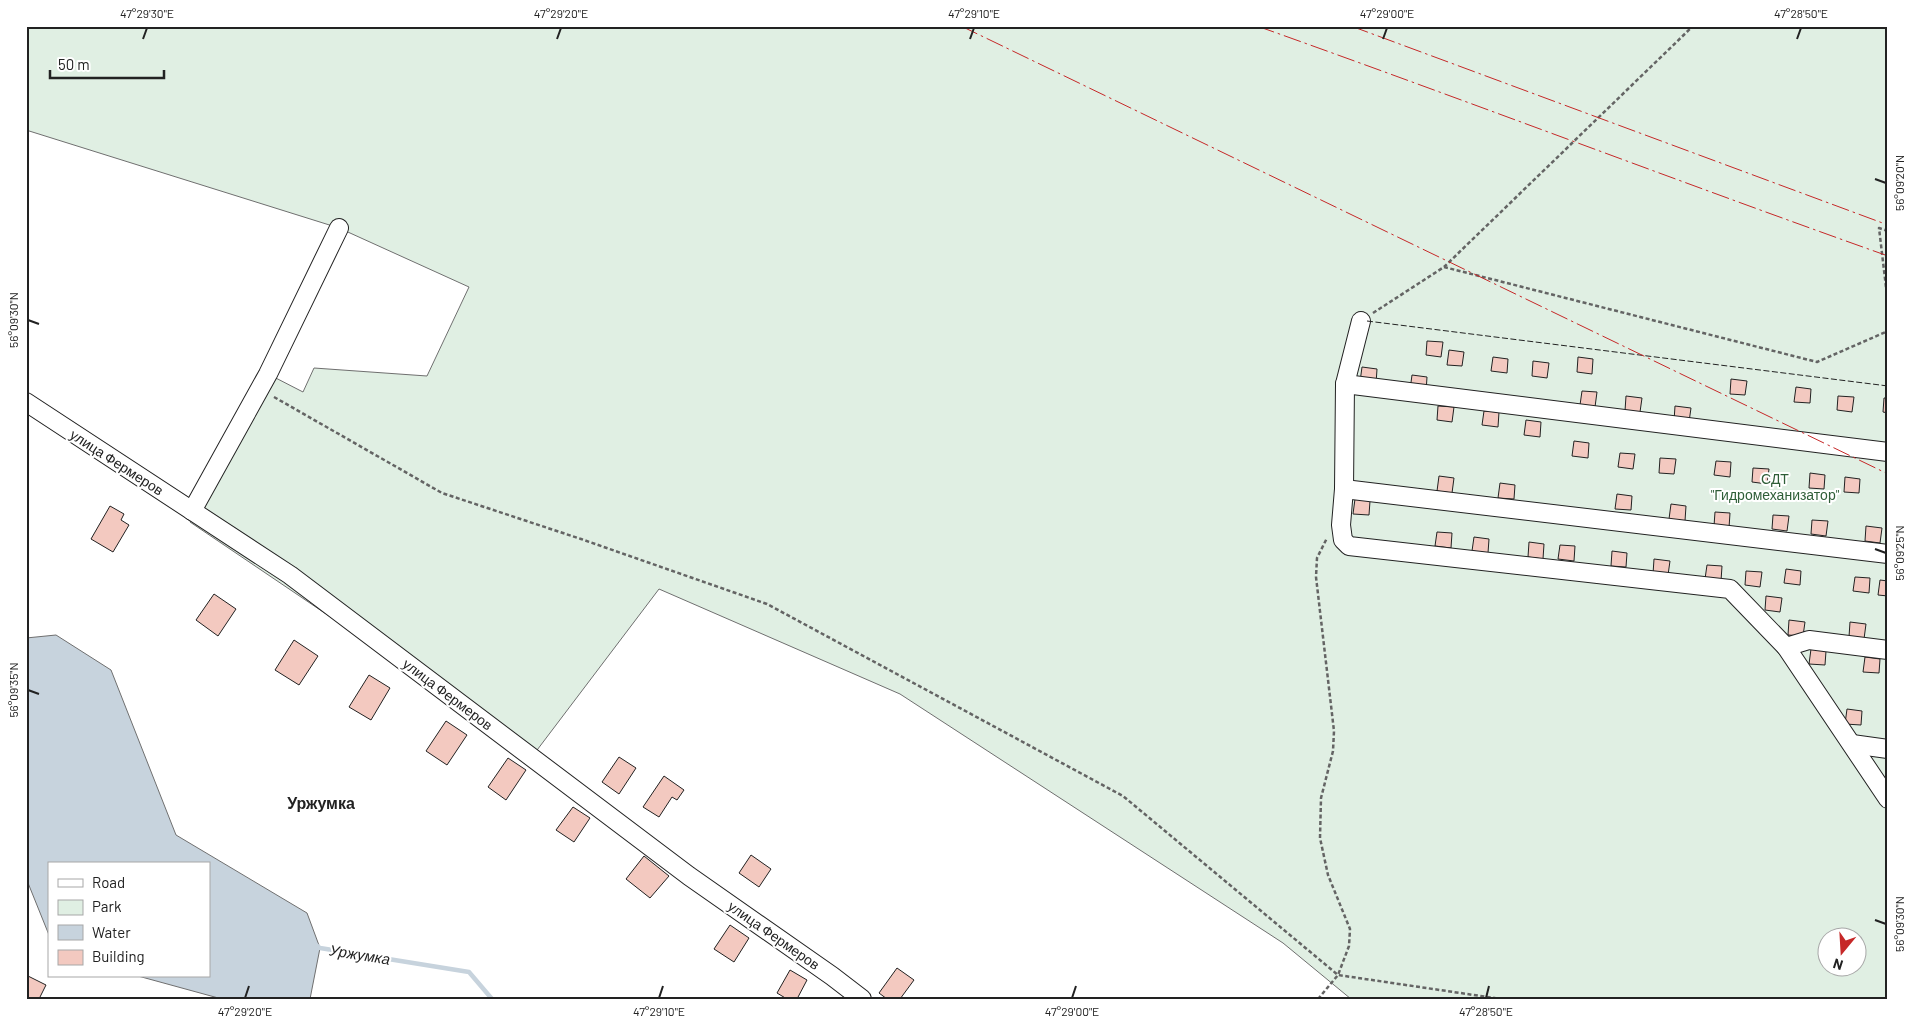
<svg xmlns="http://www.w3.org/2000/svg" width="1914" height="1025" font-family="Barlow,sans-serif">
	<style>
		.green { fill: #e0efe3; stroke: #6f6f6f; fill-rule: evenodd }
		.water { fill: #c7d3dd; stroke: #6f6f6f }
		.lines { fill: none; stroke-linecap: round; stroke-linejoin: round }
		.stream { stroke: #c7d3dd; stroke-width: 4.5 }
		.building { fill: #f3c9c0; stroke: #222 }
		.minor-casing { stroke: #222; stroke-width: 20 }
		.path { stroke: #646464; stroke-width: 2.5; stroke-dasharray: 4 2.5; stroke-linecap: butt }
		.minor { stroke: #fff; stroke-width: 18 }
		.fence { stroke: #222; stroke-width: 1; stroke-dasharray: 6 2.5; stroke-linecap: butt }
		.power { stroke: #c62828; stroke-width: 1; stroke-dasharray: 18 4 2.5 4; stroke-linecap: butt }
		.ticks { fill: none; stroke: #222; stroke-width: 2 }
		.labels { text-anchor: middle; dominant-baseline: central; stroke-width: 4; stroke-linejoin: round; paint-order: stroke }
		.street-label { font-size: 14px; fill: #222; stroke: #fff }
		.park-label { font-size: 14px; fill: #2f5e38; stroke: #fff }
		.water-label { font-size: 15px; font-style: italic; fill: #222; stroke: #fff }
		.quarter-label { font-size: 16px; font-weight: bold; fill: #222; stroke: #fff }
		.neatline { fill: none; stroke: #222; stroke-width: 2 }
		.ticks-label { font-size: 12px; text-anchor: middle; fill: #222 }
	</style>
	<rect width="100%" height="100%" fill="#fff"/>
	<path class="green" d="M26 26H1888V999H1351L1283 943 900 694 659 589 528 762 335 620 190 522 200 500 268 374 303 392 314 368 427 376 469 287 339 228 26 130ZM1826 938H1856V968H1826Z"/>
	<polygon class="water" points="56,635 111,670 176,835 307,913 320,948 310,999 222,999 138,976 209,976 209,864 49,864 49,935 26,878 26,638"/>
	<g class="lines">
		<polyline class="stream" points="316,945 320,948 469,972 492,999"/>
	</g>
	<g class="building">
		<polygon points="1427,341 1443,342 1441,357 1426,355"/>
		<polygon points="1449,350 1464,352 1462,366 1447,365"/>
		<polygon points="1493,357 1508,359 1507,373 1491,371"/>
		<polygon points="1578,357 1593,359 1592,374 1577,372"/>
		<polygon points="1533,361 1549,363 1547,378 1532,376"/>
		<polygon points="1362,367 1377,369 1376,384 1360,382"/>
		<polygon points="1412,375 1427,377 1426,392 1410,390"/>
		<polygon points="1731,379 1747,381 1745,395 1730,394"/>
		<polygon points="1796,387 1811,389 1810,403 1794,402"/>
		<polygon points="1582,391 1597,392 1595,407 1580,405"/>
		<polygon points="1626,396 1642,398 1640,412 1625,411"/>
		<polygon points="1838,396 1854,397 1852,412 1837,410"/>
		<polygon points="1884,398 1888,398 1888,413 1883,412"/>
		<polygon points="1438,406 1454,407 1452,422 1437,420"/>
		<polygon points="1675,406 1691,408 1689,422 1674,421"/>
		<polygon points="1484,411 1499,412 1498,427 1482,425"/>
		<polygon points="1526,420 1541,422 1540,437 1524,435"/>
		<polygon points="1574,441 1589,443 1588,458 1572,456"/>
		<polygon points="1620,453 1635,454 1633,469 1618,467"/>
		<polygon points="1660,458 1676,459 1674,474 1659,473"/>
		<polygon points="1716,461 1731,462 1730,477 1714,475"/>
		<polygon points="1753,468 1769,469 1767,484 1752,482"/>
		<polygon points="1810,473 1825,475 1824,489 1809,488"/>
		<polygon points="1439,476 1454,478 1452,493 1437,491"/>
		<polygon points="1845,477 1860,479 1859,493 1844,492"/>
		<polygon points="1500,483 1515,485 1514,499 1498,498"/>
		<polygon points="1617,494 1632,496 1631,510 1615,509"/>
		<polygon points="1355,499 1370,501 1369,515 1353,514"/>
		<polygon points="1671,504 1686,506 1685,521 1669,519"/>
		<polygon points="110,506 124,514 121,520 129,525 113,552 91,539"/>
		<polygon points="1715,512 1730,513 1729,528 1714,526"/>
		<polygon points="1773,515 1789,516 1787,531 1772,529"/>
		<polygon points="1812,520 1828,521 1826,536 1811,534"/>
		<polygon points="1866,526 1882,528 1880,543 1865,541"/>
		<polygon points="1437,532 1452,533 1451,548 1435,546"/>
		<polygon points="1474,537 1489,539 1488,553 1472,551"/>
		<polygon points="1529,542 1544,544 1543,559 1528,557"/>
		<polygon points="1560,545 1575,546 1574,561 1558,559"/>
		<polygon points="1612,551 1627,553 1626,567 1611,566"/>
		<polygon points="1654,559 1670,561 1668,575 1653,574"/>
		<polygon points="1707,565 1722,566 1721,581 1705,579"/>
		<polygon points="1786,569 1801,571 1800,585 1784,583"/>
		<polygon points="1746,571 1762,572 1760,587 1745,585"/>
		<polygon points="1855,577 1870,578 1869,593 1853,591"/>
		<polygon points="1880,580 1888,581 1888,596 1878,595"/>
		<polygon points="214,594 236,609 218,636 196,620"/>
		<polygon points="1766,596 1782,598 1780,612 1765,610"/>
		<polygon points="1789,620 1805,622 1803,636 1788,635"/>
		<polygon points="1850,622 1866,624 1864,639 1849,637"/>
		<polygon points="294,640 318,656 299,685 275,670"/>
		<polygon points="1811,649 1826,651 1825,665 1809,664"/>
		<polygon points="1865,657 1880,659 1879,673 1863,672"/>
		<polygon points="369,675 390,688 371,720 349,707"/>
		<polygon points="1847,709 1862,711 1861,725 1845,724"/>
		<polygon points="446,721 467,735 447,765 426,751"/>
		<polygon points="619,757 636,768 619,794 602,782"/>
		<polygon points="508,758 526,770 506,800 488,787"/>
		<polygon points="664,776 684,790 677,800 672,797 659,817 643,807"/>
		<polygon points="573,807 590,818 574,842 556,830"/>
		<polygon points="751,855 771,869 759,887 739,873"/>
		<polygon points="644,856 669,876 650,898 626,879"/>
		<polygon points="730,925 749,938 734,962 714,949"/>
		<polygon points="897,968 914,980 900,999 887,999 879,993"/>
		<polygon points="790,970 807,980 797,999 787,999 777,993"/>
		<polygon points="26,975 46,985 39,999 26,999"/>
	</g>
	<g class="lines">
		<g class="minor-casing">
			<g id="minor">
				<polyline points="1361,321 1345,384 1344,489 1341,525 1343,540 1349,546 1730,589 1786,647 1888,799"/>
				<polyline points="1345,384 1888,452"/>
				<polyline points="26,402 290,575 689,876 832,976 862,999"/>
				<polyline points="1344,489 1888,554"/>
				<polyline points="192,511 268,374 339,228"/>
				<polyline points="1786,647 1809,640 1888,650"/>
				<polyline points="1852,744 1888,749"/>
			</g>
		</g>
		<g class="path">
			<polyline points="1888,231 1879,228 1888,304"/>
			<polyline points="1444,267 1817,362 1888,331"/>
			<polyline points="1373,313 1444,267 1693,26"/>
			<polyline points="274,397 442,493 581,539 767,604 1123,796 1338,975 1501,999"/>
			<polyline points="1318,999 1338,975 1349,946 1350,929 1328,875 1320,838 1321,798 1333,751 1334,731 1316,577 1317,558 1327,538"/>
		</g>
		<use href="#minor" class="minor"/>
		<polyline class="fence" points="1367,321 1888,386"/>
		<g class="power">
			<polyline points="961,26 1888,474"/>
			<path d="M1257 26C1468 101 1677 181 1888 256"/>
			<polyline points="1351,26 1888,225"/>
		</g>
	</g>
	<path class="ticks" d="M143 39 147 28M557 39 561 28M970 39 974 28M1383 39 1387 28M1797 39 1801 28M1875 179 1886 183M28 320 39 324M1875 549 1886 553M28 690 39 694M1875 920 1886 924M245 998 249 986M659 998 663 986M1072 998 1076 986M1486 998 1489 986"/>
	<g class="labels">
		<g class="street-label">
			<text transform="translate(117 462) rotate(33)">улица Фермеров</text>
			<text transform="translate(448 694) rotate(37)">улица Фермеров</text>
			<text transform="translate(774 935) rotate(35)">улица Фермеров</text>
		</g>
		<g class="park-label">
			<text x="1775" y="478">СДТ<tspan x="1775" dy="16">"Гидромеханизатор"</tspan></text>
		</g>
		<g class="water-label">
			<text transform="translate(360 954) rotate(9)">Уржумка</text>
		</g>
		<g class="quarter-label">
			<text x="321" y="802">Уржумка</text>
		</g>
	</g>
	<rect width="1914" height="1025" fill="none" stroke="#ffffff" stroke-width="55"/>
	<rect x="48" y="862" width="162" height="115" fill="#ffffff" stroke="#a7a7a7"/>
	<rect x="58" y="879" width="25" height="8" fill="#ffffff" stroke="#a7a7a7"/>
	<text x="92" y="888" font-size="15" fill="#222222">Road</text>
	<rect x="58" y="900" width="25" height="15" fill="#e0efe3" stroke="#a7a7a7"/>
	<text x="92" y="912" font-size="15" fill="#222222">Park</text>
	<rect x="58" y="925" width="25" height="15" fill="#c7d3dd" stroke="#a7a7a7"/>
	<text x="92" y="938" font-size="15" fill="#222222">Water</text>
	<rect x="58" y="950" width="25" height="15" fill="#f3c9c0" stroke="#a7a7a7"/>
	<text x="92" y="962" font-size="15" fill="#222222">Building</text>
	<g transform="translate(1842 952) rotate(198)"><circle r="24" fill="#ffffff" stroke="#a7a7a7"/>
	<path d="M0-4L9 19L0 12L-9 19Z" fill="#c62828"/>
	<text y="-8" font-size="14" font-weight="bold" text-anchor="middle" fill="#222222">N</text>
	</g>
	<path d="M50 70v8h114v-8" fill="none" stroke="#222222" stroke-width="2.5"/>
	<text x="58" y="70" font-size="15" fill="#222222" stroke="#ffffff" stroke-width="4" paint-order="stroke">50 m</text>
	<rect x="28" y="28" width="1858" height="970" class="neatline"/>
	<g class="ticks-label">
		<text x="147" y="18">47°29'30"E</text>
		<text x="561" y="18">47°29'20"E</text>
		<text x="974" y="18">47°29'10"E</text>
		<text x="1387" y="18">47°29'00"E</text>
		<text x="1801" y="18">47°28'50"E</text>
		<text transform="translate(1900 183) rotate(-90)" y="4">56°09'20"N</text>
		<text transform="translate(14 320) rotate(-90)" y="4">56°09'30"N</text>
		<text transform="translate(1900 553) rotate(-90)" y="4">56°09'25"N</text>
		<text transform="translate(14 690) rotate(-90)" y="4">56°09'35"N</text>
		<text transform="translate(1900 924) rotate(-90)" y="4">56°09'30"N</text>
		<text x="245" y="1016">47°29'20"E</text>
		<text x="659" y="1016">47°29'10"E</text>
		<text x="1072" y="1016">47°29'00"E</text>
		<text x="1486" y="1016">47°28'50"E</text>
	</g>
</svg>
